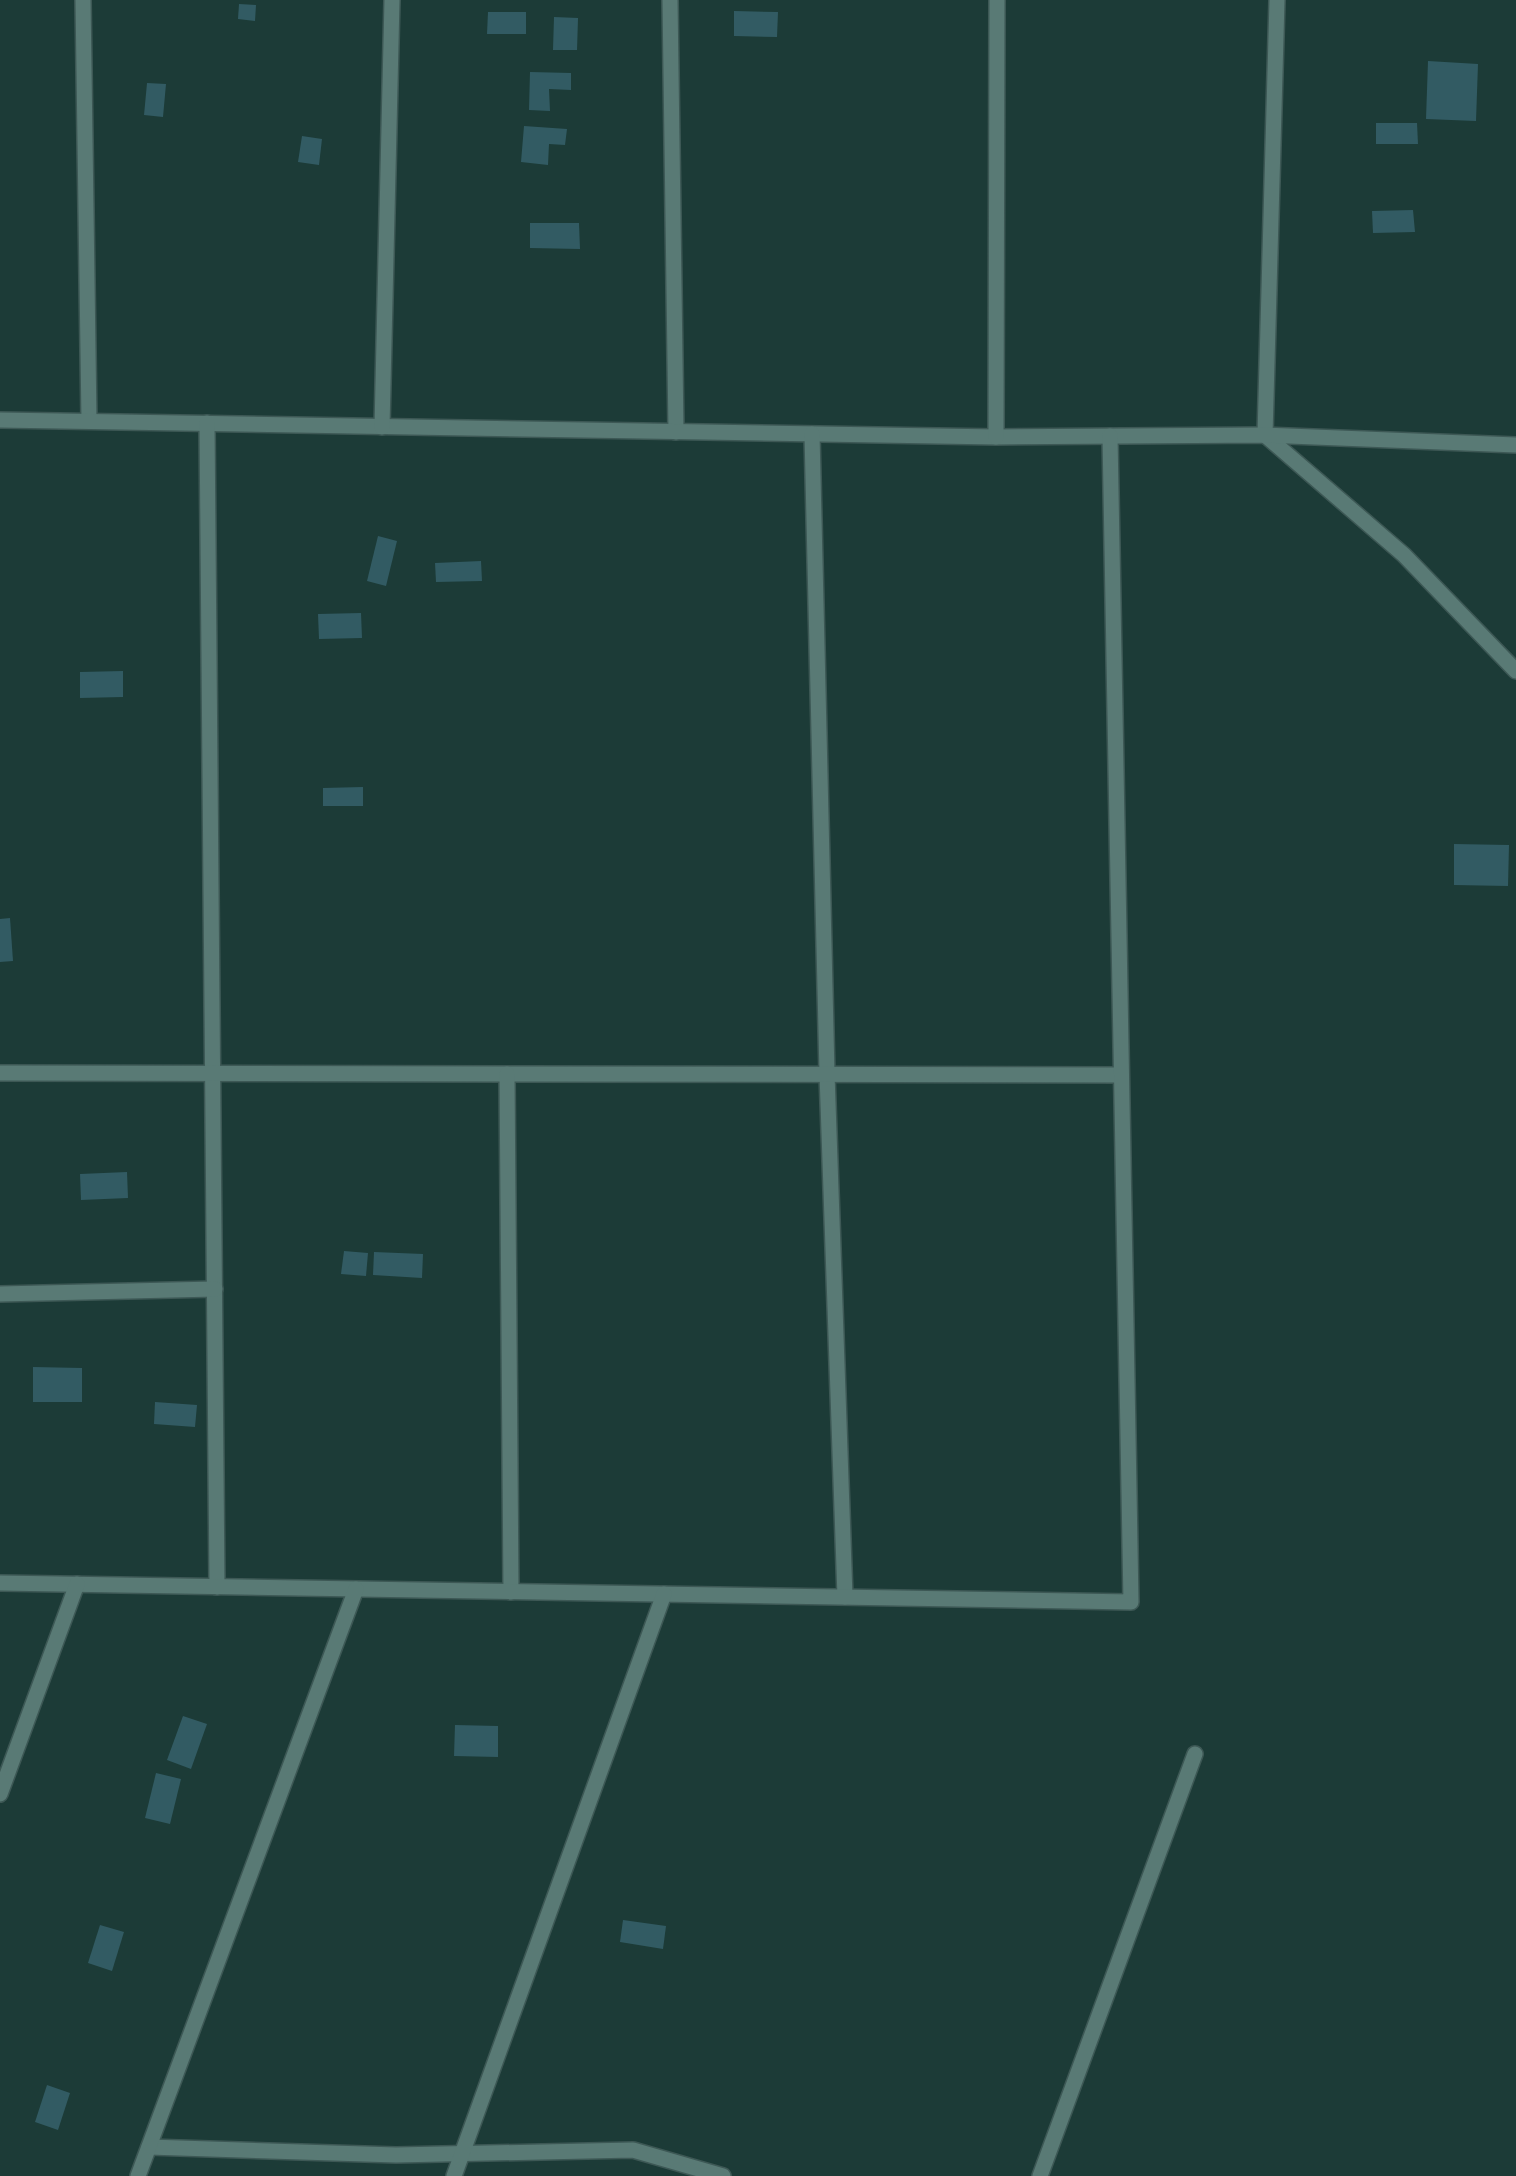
<svg xmlns="http://www.w3.org/2000/svg" width="1516" height="2176" font-family="'Times New Roman',serif">
	<style>
		.building { fill: #325b63 }
		.lines { fill: none; stroke-linecap: round; stroke-linejoin: round }
		.minor-casing { stroke: #3d5855; stroke-width: 18 }
		.minor { stroke: #597a75; stroke-width: 15 }
	</style>
	<rect width="100%" height="100%" fill="#1c3b37"/>
	<g class="building">
		<polygon points="239,4 256,5 255,21 238,19"/>
		<polygon points="734,11 778,12 777,37 734,36"/>
		<polygon points="488,12 526,12 526,34 487,34"/>
		<polygon points="554,17 578,18 577,50 553,50"/>
		<polygon points="1428,61 1478,64 1476,121 1426,119"/>
		<polygon points="530,72 571,73 571,90 549,89 550,111 529,110"/>
		<polygon points="147,83 166,84 163,117 144,115"/>
		<polygon points="1376,123 1417,123 1418,144 1376,144"/>
		<polygon points="524,126 567,129 565,145 549,144 548,165 521,162"/>
		<polygon points="302,136 322,139 319,165 298,162"/>
		<polygon points="1413,210 1415,232 1373,233 1372,211"/>
		<polygon points="530,223 579,223 580,249 530,248"/>
		<polygon points="378,536 397,541 386,586 367,581"/>
		<polygon points="481,561 482,581 436,582 435,563"/>
		<polygon points="361,613 362,638 319,639 318,614"/>
		<polygon points="123,671 123,697 80,698 80,672"/>
		<polygon points="363,787 363,806 323,806 323,788"/>
		<polygon points="1454,844 1509,845 1508,886 1454,885"/>
		<polygon points="10,918 13,961 0,962 0,919"/>
		<polygon points="127,1172 128,1198 81,1200 80,1174"/>
		<polygon points="344,1251 368,1253 366,1276 341,1274"/>
		<polygon points="374,1252 423,1254 422,1278 373,1275"/>
		<polygon points="33,1367 82,1368 82,1402 33,1402"/>
		<polygon points="155,1402 197,1405 195,1427 154,1424"/>
		<polygon points="183,1716 207,1724 191,1769 167,1760"/>
		<polygon points="455,1725 498,1726 498,1757 454,1756"/>
		<polygon points="156,1773 181,1779 170,1824 145,1818"/>
		<polygon points="623,1920 666,1926 663,1949 620,1942"/>
		<polygon points="100,1925 124,1932 112,1971 88,1963"/>
		<polygon points="47,2085 70,2093 58,2130 35,2122"/>
	</g>
	<g class="lines">
		<g class="minor-casing">
			<g id="minor">
				<polyline points="83,0 89,421"/>
				<polyline points="670,0 676,432"/>
				<polyline points="1277,0 1265,435 1404,555 1516,671"/>
				<polyline points="0,420 996,437 1265,435 1516,445"/>
				<polyline points="207,423 217,1587"/>
				<polyline points="382,427 392,0"/>
				<polyline points="812,434 827,1074 845,1597"/>
				<polyline points="996,437 997,0"/>
				<polyline points="0,1073 1121,1075"/>
				<polyline points="507,1074 511,1592"/>
				<polyline points="0,1294 215,1289"/>
				<polyline points="0,1583 1131,1602 1110,436"/>
				<polyline points="0,1794 77,1584"/>
				<polyline points="149,2147 396,2155 633,2150 723,2176"/>
				<polyline points="138,2176 356,1589"/>
				<polyline points="454,2176 664,1594"/>
				<polyline points="1040,2176 1195,1754"/>
			</g>
		</g>
		<use href="#minor" class="minor"/>
	</g>
</svg>
